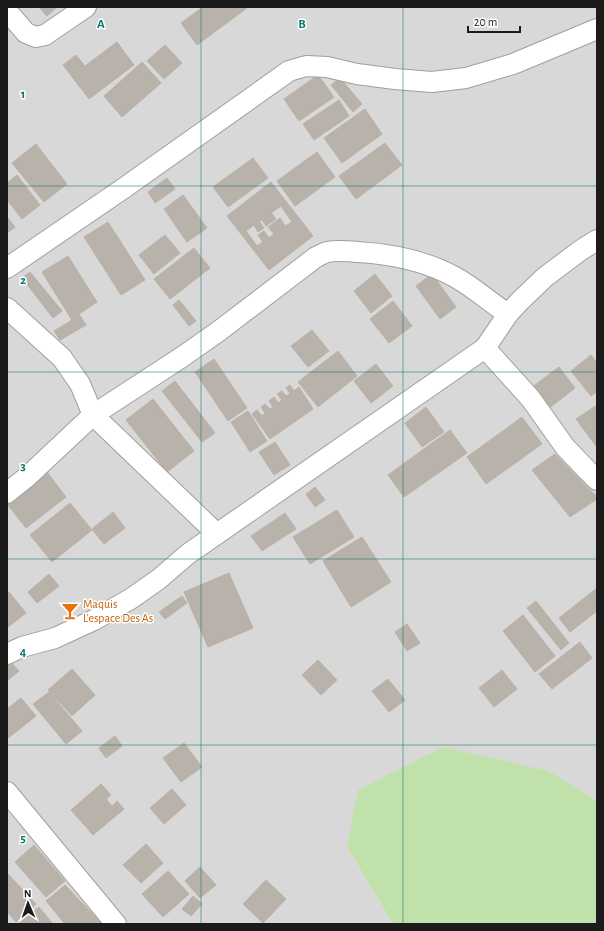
<svg xmlns="http://www.w3.org/2000/svg" width="604" height="931" font-family="'Alegreya Sans',sans-serif">
	<style>
		.residential { fill: #d9d8d8 }
		.grass { fill: #c1e1ab }
		.building { fill: #b8b2ab; stroke: #bbb1a5; fill-rule: evenodd }
		.lines { fill: none; stroke-linecap: round; stroke-linejoin: round }
		.minor-casing { stroke: #9f9f9f; stroke-width: 22 }
		.minor { stroke: #fff; stroke-width: 20 }
		.grid { fill: none; stroke: #0f766e; stroke-width: 1; stroke-opacity: 0.55 }
		.labels { text-anchor: middle; dominant-baseline: central; stroke-width: 3; stroke-linejoin: round; paint-order: stroke }
		.food-label { font-size: 12px; fill: #c56008; stroke: #fff; text-anchor: start }
		.grid-label { font-size: 13px; text-anchor: middle; font-weight: bold; fill: #0f766e; stroke: #fff; stroke-width: 3; stroke-linejoin: round; paint-order: stroke }
	</style>
	<rect width="100%" height="100%" fill="#ebe9e1"/>
	<polygon class="residential" points="7,7 597,7 597,801 549,771 347,847 393,924 7,924"/>
	<polygon class="grass" points="443,747 549,771 597,801 597,924 393,924 347,847 358,790"/>
	<g class="building">
		<polygon points="39,7 57,7 47,16"/>
		<polygon points="203,7 246,7 247,8 197,45 181,23"/>
		<polygon points="117,42 134,65 89,99 63,65 76,55 85,66"/>
		<polygon points="165,45 182,63 164,79 147,61"/>
		<polygon points="142,62 161,83 122,117 104,96"/>
		<polygon points="318,75 334,97 299,121 284,99"/>
		<polygon points="340,78 362,104 353,112 331,85"/>
		<polygon points="339,100 349,116 314,140 303,124"/>
		<polygon points="365,109 382,134 342,163 324,138"/>
		<polygon points="385,143 402,165 356,199 339,176"/>
		<polygon points="36,144 67,184 44,202 12,163"/>
		<polygon points="317,152 335,177 295,206 277,181"/>
		<polygon points="253,158 268,178 228,207 213,187"/>
		<polygon points="17,175 40,205 22,219 7,200 7,183"/>
		<polygon points="167,178 175,189 155,203 148,192"/>
		<path d="M271 182 313 236 269 270 227 216ZM281 206 292 222 285 226 280 218 268 227 274 234 269 238 264 231 258 235 263 242 257 246 246 231 254 225 258 232 264 228 259 221 262 220 266 226 276 219 271 213Z"/>
		<polygon points="183,195 207,228 187,242 164,209"/>
		<polygon points="7,217 15,227 7,233"/>
		<polygon points="108,222 145,280 121,295 84,237"/>
		<polygon points="165,235 180,253 154,274 139,255"/>
		<polygon points="194,248 210,268 170,299 154,279"/>
		<polygon points="68,256 97,302 79,314 86,325 60,340 54,331 72,320 42,272"/>
		<polygon points="30,272 62,311 53,318 22,278"/>
		<polygon points="375,274 392,296 371,313 354,291"/>
		<polygon points="432,274 456,307 440,319 416,286"/>
		<polygon points="179,300 196,321 189,326 173,305"/>
		<polygon points="393,301 412,326 389,343 370,319"/>
		<polygon points="312,330 329,351 308,367 291,346"/>
		<polygon points="338,351 357,376 318,407 298,382"/>
		<polygon points="591,355 597,363 597,392 591,396 571,371"/>
		<polygon points="214,359 247,408 228,421 195,372"/>
		<polygon points="376,364 393,386 371,403 354,381"/>
		<polygon points="559,367 575,388 548,409 531,388"/>
		<polygon points="175,381 215,433 202,442 162,391"/>
		<polygon points="290,385 294,391 299,387 313,409 270,439 252,414 257,410 262,416 265,413 261,407 265,404 270,409 273,407 269,401 274,397 278,403 282,400 277,394 282,391 286,396 290,393 286,388"/>
		<polygon points="153,399 194,451 167,472 126,420"/>
		<polygon points="597,405 597,445 596,446 576,419"/>
		<polygon points="426,407 444,432 422,447 405,423"/>
		<polygon points="248,411 267,441 250,452 231,422"/>
		<polygon points="522,417 542,444 486,484 467,457"/>
		<polygon points="450,430 467,453 404,497 388,475"/>
		<polygon points="275,442 290,465 274,475 259,452"/>
		<polygon points="555,454 597,497 597,499 570,517 532,470"/>
		<polygon points="47,472 66,497 26,528 7,504 7,503"/>
		<polygon points="315,487 325,500 315,507 306,494"/>
		<polygon points="70,503 92,530 52,562 30,535"/>
		<polygon points="337,510 354,537 310,564 293,537"/>
		<polygon points="113,512 125,528 104,544 92,529"/>
		<polygon points="285,513 296,529 262,551 251,536"/>
		<polygon points="362,537 391,582 351,607 323,561"/>
		<polygon points="229,573 253,628 208,647 184,592"/>
		<polygon points="49,574 59,586 37,603 28,592"/>
		<polygon points="597,588 597,611 570,632 559,618"/>
		<polygon points="9,592 26,613 8,627 7,626 7,593"/>
		<polygon points="182,596 187,603 165,619 159,612"/>
		<polygon points="536,601 569,643 561,650 527,608"/>
		<polygon points="523,615 555,656 535,672 503,631"/>
		<polygon points="407,624 420,643 407,651 395,632"/>
		<polygon points="580,642 592,658 552,689 539,674"/>
		<polygon points="7,658 19,671 7,681"/>
		<polygon points="318,660 337,680 321,695 302,675"/>
		<polygon points="72,669 95,695 72,716 48,690"/>
		<polygon points="502,670 517,689 494,707 479,688"/>
		<polygon points="388,679 405,700 389,712 372,691"/>
		<polygon points="49,692 82,731 66,744 33,704"/>
		<polygon points="21,698 36,716 7,739 7,709"/>
		<polygon points="115,736 122,746 106,758 99,748"/>
		<polygon points="184,743 202,767 181,782 163,758"/>
		<polygon points="101,784 111,795 106,799 112,806 117,801 124,809 93,835 71,810"/>
		<polygon points="172,789 186,805 164,824 150,808"/>
		<polygon points="146,844 163,863 141,883 123,865"/>
		<polygon points="34,845 65,881 46,897 15,862"/>
		<polygon points="200,867 216,885 200,898 185,881"/>
		<polygon points="168,871 189,894 163,917 142,894"/>
		<polygon points="7,873 36,904 16,922 7,912"/>
		<polygon points="266,880 286,899 263,923 243,904"/>
		<polygon points="65,885 102,924 65,924 46,901"/>
		<polygon points="193,896 202,904 191,916 182,909"/>
		<polygon points="39,907 53,924 18,924"/>
	</g>
	<g class="lines">
		<g class="minor-casing">
			<g id="minor">
				<polyline points="7,11 26,33 36,37 45,35 86,7"/>
				<polyline points="7,268 124,188 289,71 306,66 327,67 357,74 395,79 432,82 466,78 513,64 597,29"/>
				<polyline points="7,308 62,358 80,384 93,415 217,534"/>
				<polyline points="485,348 531,399 565,447 587,470 597,480"/>
				<path d="M7 493 28 476 93 415 182 357 219 331 316 257C319 256 323 253 327 252 337 250 348 251 358 252 391 254 426 261 455 277 473 287 490 302 508 314"/>
				<polyline points="7,654 22,647 55,638 94,620 132,598 159,579 188,554 485,348 508,314 519,302 545,277 581,250 597,240"/>
				<polyline points="7,792 116,924"/>
			</g>
		</g>
		<use href="#minor" class="minor"/>
	</g>
	<path class="grid" d="M201 7V924M403 7V924M7 186H597M7 372H597M7 559H597M7 745H597"/>
	<defs>
		<g id="bar-bare" transform="scale(1.38)"><path d="M-6-5H6L.8 .8V4.5H3.5V6h-7V4.5H-.8V.8Z" fill="#e8710a" stroke="#fff" stroke-width="2.5" paint-order="stroke"/></g>
	</defs>
	<g fill-rule="evenodd">
		<use href="#bar-bare" x="70" y="611"/>
	</g>
	<g class="labels">
		<g class="food-label">
			<text x="83" y="604">Maquis<tspan x="83" dy="14">L'espace Des As</tspan></text>
		</g>
	</g>
	<g class="grid-label">
		<text x="101" y="28">A</text>
		<text x="302" y="28">B</text>
		<text x="23" y="98">1</text>
		<text x="23" y="284">2</text>
		<text x="23" y="470">3</text>
		<text x="23" y="656">4</text>
		<text x="23" y="842">5</text>
	</g>
	<rect width="604" height="931" fill="none" stroke="#1b1b1b" stroke-width="16"/>
	<g transform="translate(28 903) rotate(358)" stroke="#ffffff" stroke-width="3" paint-order="stroke">
	<path d="M0-3L7 15L0 10L-7 15Z" fill="#1b1b1b"/>
	<text y="-6" font-size="11" font-weight="bold" text-anchor="middle" fill="#1b1b1b">N</text>
	</g>
	<path d="M468 26v6h52v-6" fill="none" stroke="#1b1b1b" stroke-width="2"/>
	<text x="474" y="26" font-size="12" fill="#1b1b1b" stroke="#ffffff" stroke-width="3" paint-order="stroke">20 m</text>
</svg>
